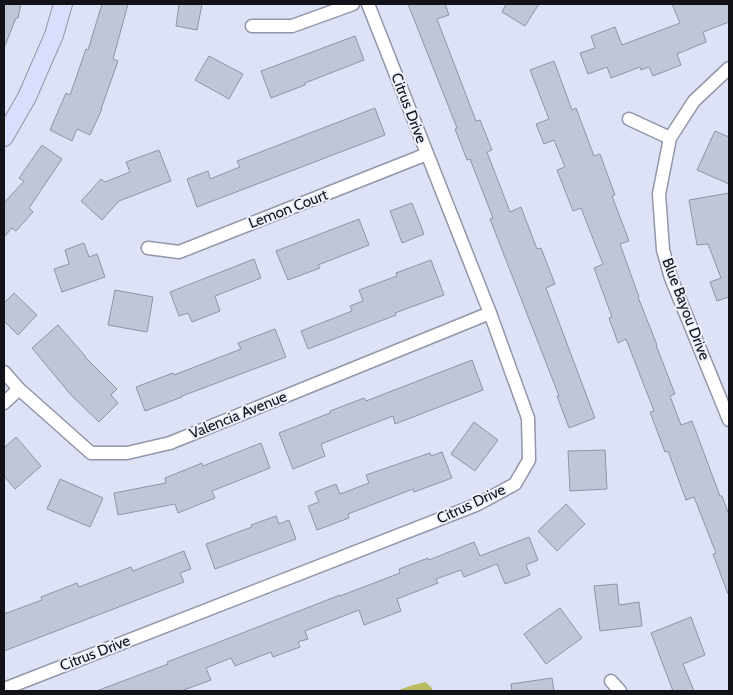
<svg xmlns="http://www.w3.org/2000/svg" width="733" height="695" font-family="Cabin,sans-serif">
	<style>
		.water { fill: #babb5f }
		.building { fill: #c0c5d8; stroke: #9094a7 }
		.lines { fill: none; stroke-linecap: round; stroke-linejoin: round }
		.street-casing { stroke: #9296a9; stroke-width: 15 }
		.secondary-casing { stroke: #9296a9; stroke-width: 20 }
		.street { stroke: #fff; stroke-width: 12 }
		.secondary { stroke: #dadefc; stroke-width: 18 }
		.labels { text-anchor: middle; dominant-baseline: central; stroke-width: 4; stroke-linejoin: round; paint-order: stroke }
		.street-label { font-size: 15px; fill: #111319; stroke: #edf0fc }
	</style>
	<rect width="100%" height="100%" fill="#dee2f6"/>
	<polygon class="water" points="425,682 431,687 433,691 396,691 410,686"/>
	<g class="building">
		<polygon points="4,4 21,4 18,18 16,18 4,48"/>
		<polygon points="102,4 128,4 113,59 118,61 101,109 102,109 90,135 77,129 72,141 50,130 66,93 70,95 86,49 88,50"/>
		<polygon points="179,4 202,4 197,30 176,26"/>
		<polygon points="408,4 445,4 449,15 437,19 476,121 480,120 492,150 487,152 510,212 521,207 537,249 541,248 555,284 546,288 595,418 569,428 557,396 559,396 490,219 493,218 470,159 467,160 455,129 457,128"/>
		<polygon points="506,4 539,4 525,26 502,12"/>
		<polygon points="672,4 729,4 729,22 703,32 706,42 677,54 681,65 653,76 649,67 641,70 640,67 611,78 607,67 588,74 580,53 595,48 591,36 615,27 622,45 680,23"/>
		<polygon points="355,36 364,60 305,83 305,85 271,98 261,71"/>
		<polygon points="209,56 243,74 229,99 195,80"/>
		<polygon points="554,61 572,110 576,108 594,156 600,154 615,195 612,196 629,241 620,244 639,297 638,297 657,345 656,345 675,394 670,396 681,425 692,421 720,496 722,496 729,515 729,594 728,594 713,554 716,553 694,497 686,500 668,451 665,452 650,412 654,411 626,339 618,343 609,318 612,317 594,268 603,264 581,208 573,211 557,170 565,167 554,140 544,144 536,124 549,119 530,70"/>
		<polygon points="375,108 385,135 197,207 187,179 208,171 210,179 240,167 237,161"/>
		<polygon points="715,131 729,137 729,184 697,170"/>
		<polygon points="42,145 62,159 29,208 33,212 16,231 12,228 4,237 4,203 24,181 19,178"/>
		<polygon points="159,150 171,181 119,201 102,220 81,201 101,179 105,182 130,172 126,162"/>
		<polygon points="729,193 729,297 717,301 710,282 721,278 708,244 697,245 689,200"/>
		<polygon points="412,203 424,234 402,243 390,211"/>
		<polygon points="359,219 369,245 318,265 320,268 288,280 276,251"/>
		<polygon points="84,243 89,257 97,254 105,277 62,292 54,269 69,264 65,250"/>
		<polygon points="254,259 261,278 215,296 220,311 192,322 188,313 179,316 170,292"/>
		<polygon points="431,260 444,295 395,313 396,315 308,349 301,331 352,311 350,306 363,301 359,290 397,276 396,273"/>
		<polygon points="115,290 153,297 147,332 108,325"/>
		<polygon points="14,293 37,315 18,335 4,321 4,303"/>
		<polygon points="58,325 86,357 85,357 117,389 111,395 118,403 99,422 71,395 32,348"/>
		<polygon points="275,329 286,357 182,396 182,397 145,411 136,387 173,373 174,375 241,349 238,343"/>
		<polygon points="472,360 483,390 395,424 393,416 321,444 325,456 293,469 279,433 330,413 330,411 364,398 366,401"/>
		<polygon points="474,422 498,440 475,471 451,454"/>
		<polygon points="16,437 41,466 15,489 4,476 4,448"/>
		<polygon points="261,443 270,468 212,491 215,498 178,513 175,504 118,515 114,493 166,483 165,478 202,463 203,466"/>
		<polygon points="605,450 607,489 570,491 568,451"/>
		<polygon points="442,452 452,478 414,492 413,489 348,514 349,518 317,530 308,506 319,502 315,492 336,484 340,494 369,483 366,475 430,453 431,456"/>
		<polygon points="60,479 103,498 90,527 47,509"/>
		<polygon points="566,504 585,524 557,551 538,531"/>
		<polygon points="276,516 279,524 289,520 296,539 215,569 206,544 252,527 251,525"/>
		<polygon points="529,537 538,560 526,565 530,575 505,584 497,564 464,577 461,570 436,579 438,583 397,599 401,611 364,625 359,610 305,631 308,639 298,642 300,647 273,657 271,652 235,666 231,658 206,668 211,680 181,691 99,691 99,690 168,664 167,662 214,644 340,595 340,596 400,573 399,569 428,558 429,560 474,542 480,556"/>
		<polygon points="184,551 191,569 180,573 184,582 4,651 4,614 42,600 41,597 77,583 79,587 131,567 133,571"/>
		<polygon points="617,584 619,605 639,602 642,626 600,631 594,586"/>
		<polygon points="560,608 582,638 546,664 524,634"/>
		<polygon points="691,617 705,655 683,664 694,691 673,691 651,633"/>
		<polygon points="552,678 554,691 512,691 511,684"/>
	</g>
	<g class="lines">
		<g class="street-casing">
			<g id="street">
				<polyline points="252,26 292,26 353,4"/>
				<polyline points="729,68 694,101 670,138 659,194 663,250 671,278 729,420"/>
				<polyline points="629,119 670,138"/>
				<polyline points="148,248 179,252 427,154"/>
				<polyline points="4,372 19,389 91,453 127,453 170,443 490,313"/>
				<polyline points="4,403 19,389"/>
				<polyline points="611,681 620,691"/>
				<polyline points="4,689 476,505 515,484 529,460 528,418 490,313 368,4"/>
			</g>
		</g>
		<g class="secondary-casing">
			<polyline id="secondary" points="4,137 27,97 54,35 63,4"/>
		</g>
		<use href="#street" class="street"/>
		<use href="#secondary" class="secondary"/>
	</g>
	<g class="labels">
		<g class="street-label">
			<text transform="translate(409 108) rotate(69)">Citrus Drive</text>
			<text transform="translate(288 209) rotate(-21)">Lemon Court</text>
			<text transform="translate(686 309) rotate(69)">Blue Bayou Drive</text>
			<text transform="translate(238 415) rotate(-22)">Valencia Avenue</text>
			<text transform="translate(471 504) rotate(-25)">Citrus Drive</text>
			<text transform="translate(95 653) rotate(-21)">Citrus Drive</text>
		</g>
	</g>
	<rect width="733" height="695" fill="none" stroke="#111319" stroke-width="10"/>
</svg>
